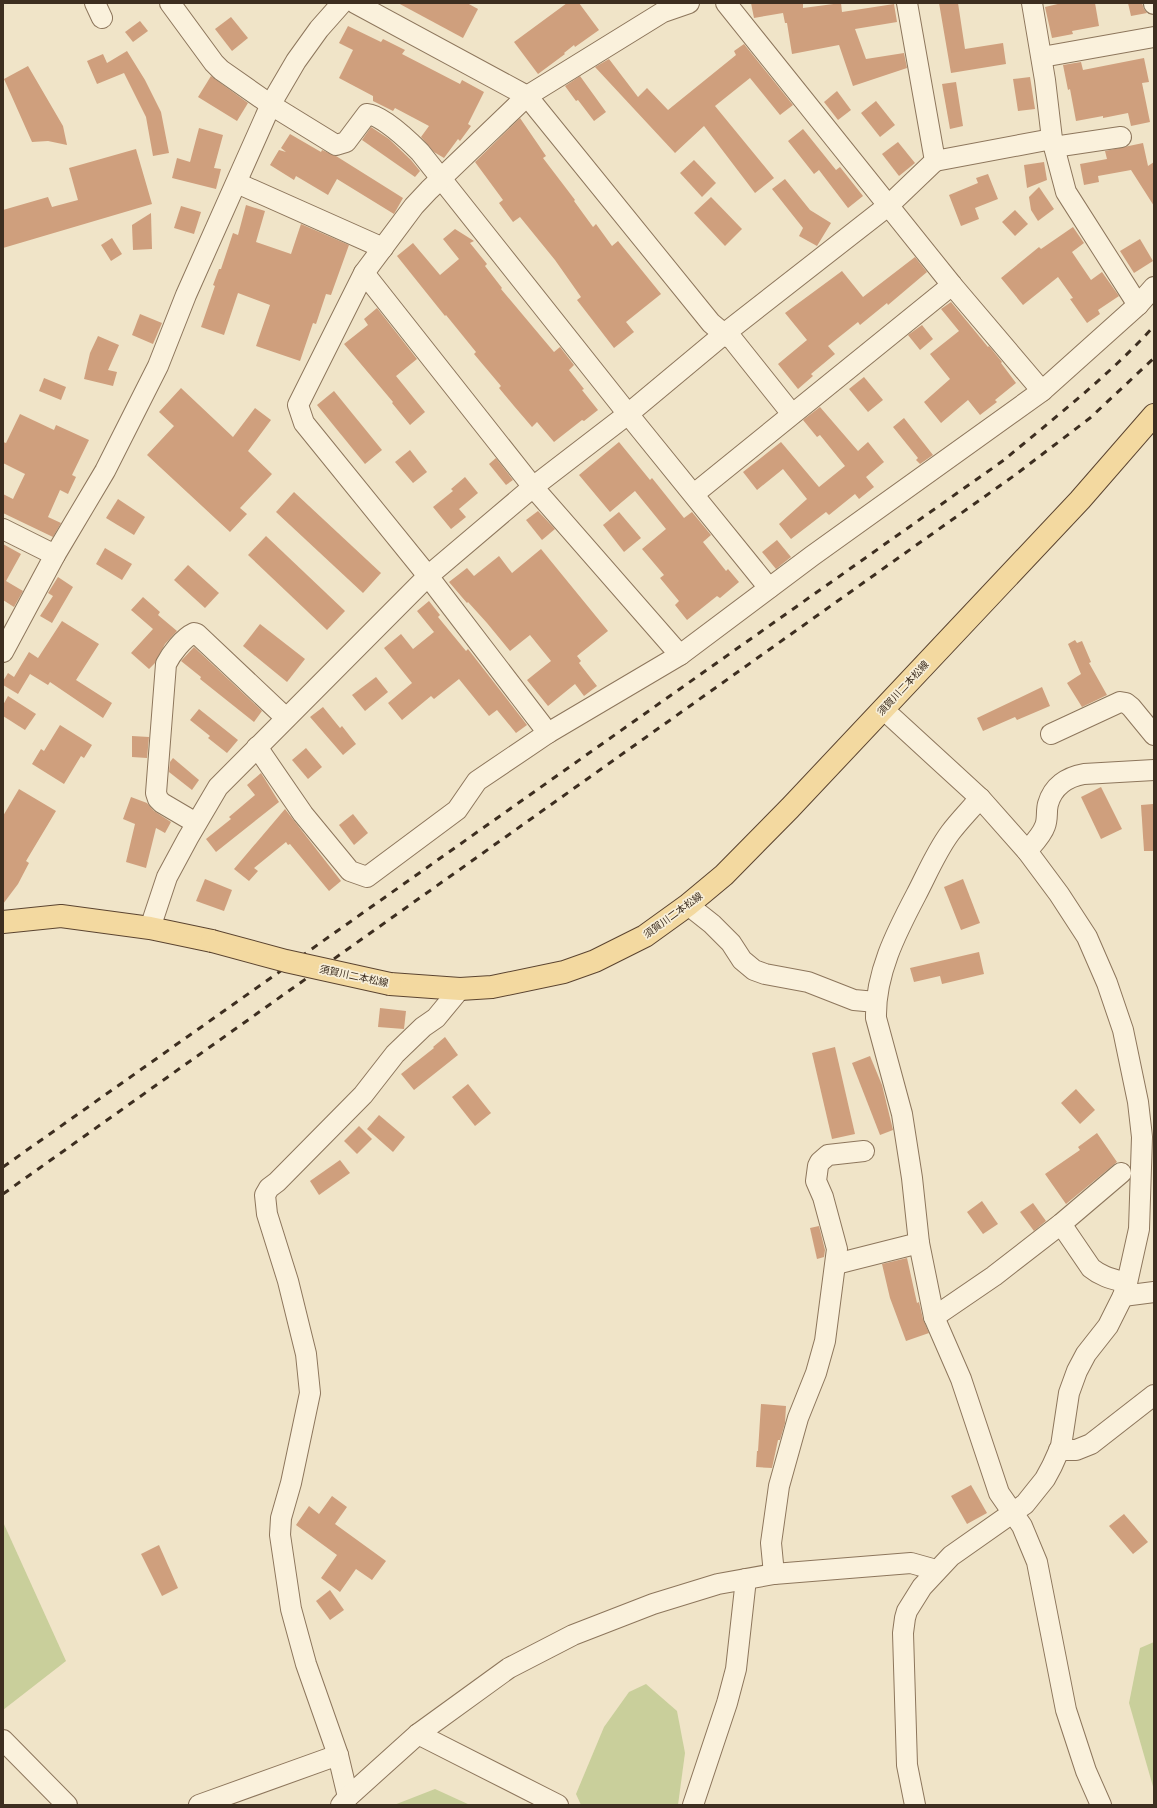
<svg xmlns="http://www.w3.org/2000/svg" width="1157" height="1808" font-family="'PT Serif','Noto Sans JP',serif">
	<style>
		.green { fill: #c9cf9b }
		.building { fill: #cf9f7d }
		.lines { fill: none; stroke-linecap: round; stroke-linejoin: round }
		.minor-casing { stroke: #8d765c; stroke-width: 22 }
		.major-casing { stroke: #5b4430; stroke-width: 24 }
		.minor { stroke: #faf1dc; stroke-width: 20 }
		.major { stroke: #f3d9a0; stroke-width: 22 }
		.rail { stroke: #3d2e20; stroke-width: 3; stroke-dasharray: 7 7; stroke-linecap: butt }
		.major-bridge-casing { stroke: #5b4430; stroke-width: 24; stroke-linecap: butt }
		.major-bridge { stroke: #f3d9a0; stroke-width: 22 }
		.labels { text-anchor: middle; dominant-baseline: central; stroke-width: 3.5; stroke-linejoin: round; paint-order: stroke }
		.street-label { font-size: 10px; fill: #3d2e20; stroke: #f7eed8 }
	</style>
	<rect width="100%" height="100%" fill="#f0e4c8"/>
	<g class="green">
		<polygon points="3,1522 66,1661 3,1710"/>
		<polygon points="1154,1642 1154,1790 1129,1703 1140,1648"/>
		<polygon points="646,1684 677,1711 685,1753 678,1805 581,1805 576,1794 604,1727 629,1692"/>
		<polygon points="435,1789 470,1805 394,1805"/>
	</g>
	<g class="building">
		<polygon points="398,3 467,3 478,9 463,38"/>
		<polygon points="567,3 579,3 599,30 575,47 574,45 564,53 565,54 538,74 514,42"/>
		<polygon points="751,3 803,3 803,8 841,3 842,12 894,4 897,22 855,29 866,59 904,53 907,68 853,86 839,45 792,54 787,23 785,23 783,13 754,18"/>
		<polygon points="939,3 958,3 965,49 1003,43 1006,64 951,73"/>
		<polygon points="1062,3 1095,3 1099,26 1072,31 1073,34 1052,38 1045,7"/>
		<polygon points="1128,3 1142,3 1144,9 1147,13 1131,16"/>
		<polygon points="231,17 248,38 232,51 215,29"/>
		<polygon points="140,21 148,31 133,42 125,32"/>
		<polygon points="348,26 381,42 383,39 405,50 402,54 460,84 462,80 484,92 468,124 471,126 460,141 458,139 444,158 434,152 421,137 429,126 395,108 393,111 373,101 373,96 339,78 353,50 339,43"/>
		<polygon points="744,44 793,105 780,115 750,78 715,106 774,178 755,193 704,126 675,153 595,67 609,59 638,97 647,88 668,110 736,55 734,51"/>
		<polygon points="127,51 145,80 161,112 169,153 153,156 146,117 124,73 97,84 87,61 103,54 107,63"/>
		<polygon points="1144,58 1149,82 1142,83 1150,122 1131,126 1128,113 1103,118 1103,116 1076,121 1070,89 1068,90 1063,65 1081,62 1083,70"/>
		<polygon points="28,66 63,126 67,145 48,141 32,142 4,79"/>
		<polygon points="211,76 248,103 237,121 198,97"/>
		<polygon points="580,76 606,112 594,121 578,100 576,101 565,86"/>
		<polygon points="1030,77 1035,109 1018,111 1013,79"/>
		<polygon points="956,82 963,126 950,129 942,84"/>
		<polygon points="837,91 851,110 838,120 824,102"/>
		<polygon points="876,101 895,125 880,137 861,113"/>
		<polygon points="520,118 546,156 543,158 575,200 574,201 593,227 596,224 612,246 618,241 661,294 626,322 634,332 614,348 577,300 581,297 555,260 520,217 513,222 499,203 503,200 475,162"/>
		<polygon points="371,127 389,139 411,160 420,171 415,177 362,140"/>
		<polygon points="199,128 223,135 214,168 221,169 216,189 172,178 177,158 190,162"/>
		<polygon points="803,129 836,170 840,167 863,196 848,208 819,170 814,174 788,141"/>
		<polygon points="290,134 321,152 322,150 336,156 403,198 394,214 337,179 328,195 296,176 294,180 270,165 279,150 286,152 281,148"/>
		<polygon points="898,142 915,163 899,176 882,154"/>
		<polygon points="1143,143 1148,166 1154,162 1154,206 1131,170 1098,176 1099,182 1084,185 1080,164 1107,159 1105,151"/>
		<polygon points="136,149 152,204 3,248 3,210 48,197 52,207 78,200 69,168"/>
		<polygon points="694,160 716,183 702,197 680,173"/>
		<polygon points="1044,162 1047,180 1027,188 1024,165"/>
		<polygon points="988,174 998,199 975,208 979,219 961,226 949,195 978,183 976,178"/>
		<polygon points="785,179 810,210 831,223 817,246 799,236 803,228 772,189"/>
		<polygon points="1039,187 1054,209 1038,221 1031,210 1029,197"/>
		<polygon points="711,197 742,229 725,246 694,213"/>
		<polygon points="246,205 265,211 256,242 291,254 301,224 349,245 331,295 326,294 316,324 313,323 300,361 256,346 270,305 238,293 224,335 201,327 215,286 213,285 219,269 221,269 233,233 238,235"/>
		<polygon points="181,206 201,212 194,234 174,228"/>
		<polygon points="1015,210 1028,224 1015,236 1002,222"/>
		<polygon points="151,213 152,249 133,250 132,225"/>
		<polygon points="1073,227 1084,243 1072,252 1091,280 1102,272 1119,296 1098,310 1100,314 1087,323 1070,299 1073,298 1058,277 1023,305 1001,278 1039,247 1041,249"/>
		<polygon points="455,229 474,241 470,243 487,264 485,266 502,288 501,289 554,352 560,347 574,365 569,370 584,389 582,390 598,410 584,421 582,420 554,442 537,422 532,427 514,406 499,388 501,386 474,354 476,352 446,315 445,316 397,256 413,243 440,275 459,259 443,239"/>
		<polygon points="112,238 122,254 111,261 101,245"/>
		<polygon points="1140,239 1153,261 1134,273 1120,251"/>
		<polygon points="915,257 927,272 888,305 887,303 860,325 858,322 828,346 835,354 811,374 813,376 798,389 778,364 807,340 785,313 842,271 863,297"/>
		<polygon points="951,302 988,347 989,346 1002,362 1001,363 1016,383 995,400 997,402 980,415 968,400 941,423 924,402 950,379 930,354 959,331 941,309"/>
		<polygon points="377,308 417,359 396,376 425,412 410,425 392,403 393,402 344,344 368,325 364,319"/>
		<polygon points="140,314 162,323 153,344 132,335"/>
		<polygon points="922,325 933,339 920,350 908,335"/>
		<polygon points="98,336 119,345 108,370 117,372 113,386 84,379 90,353"/>
		<polygon points="864,377 883,400 868,412 849,389"/>
		<polygon points="44,378 66,387 61,400 39,391"/>
		<polygon points="181,388 233,437 255,408 271,420 248,451 272,474 240,508 247,514 230,532 147,455 174,426 159,412"/>
		<polygon points="334,391 382,450 365,464 317,405"/>
		<polygon points="820,407 858,451 868,442 884,462 866,477 874,487 859,499 855,494 829,515 826,512 791,539 779,524 807,499 783,469 757,490 743,472 781,442 819,487 845,466 820,435 817,437 803,420"/>
		<polygon points="20,414 54,430 56,425 89,440 72,475 76,477 68,494 60,490 48,517 61,523 53,537 3,513 3,494 13,499 25,474 3,463 3,442 6,443"/>
		<polygon points="904,418 933,455 920,464 916,460 918,458 893,427"/>
		<polygon points="619,442 650,480 652,478 684,518 692,512 711,535 703,542 726,571 728,569 739,582 720,598 717,596 687,620 675,605 679,601 660,578 664,575 642,549 666,529 635,491 610,512 579,475"/>
		<polygon points="410,450 427,472 413,483 395,462"/>
		<polygon points="496,458 513,480 506,485 489,464"/>
		<polygon points="465,477 478,493 459,509 466,517 451,529 433,507 453,491 451,489"/>
		<polygon points="294,492 381,573 363,593 276,512"/>
		<polygon points="118,499 145,517 134,535 106,518"/>
		<polygon points="538,511 555,529 542,540 526,520"/>
		<polygon points="619,512 641,538 624,552 603,525"/>
		<polygon points="266,536 345,611 327,630 248,555"/>
		<polygon points="777,540 791,557 776,569 762,552"/>
		<polygon points="3,544 21,554 6,581 23,591 14,607 3,600"/>
		<polygon points="105,548 132,564 122,580 96,564"/>
		<polygon points="541,549 608,631 577,656 581,661 579,663 597,686 584,696 575,684 548,706 527,680 551,661 530,635 510,651 487,623 468,602 467,603 449,582 467,568 474,576 499,556 512,573"/>
		<polygon points="188,565 219,593 205,608 174,580"/>
		<polygon points="58,577 73,587 52,623 40,616 53,596 48,593"/>
		<polygon points="143,597 160,612 158,615 177,631 165,644 155,663 149,669 131,653 153,629 131,610"/>
		<polygon points="429,601 440,615 438,617 466,651 468,649 527,725 516,733 497,710 489,716 459,679 434,699 431,696 402,720 388,703 412,683 384,648 401,634 413,649 434,632 417,611"/>
		<polygon points="62,621 99,644 76,680 112,703 103,718 50,682 48,685 30,674 18,694 3,685 3,681 8,673 14,677 29,652 38,658"/>
		<polygon points="260,624 305,659 287,682 243,646"/>
		<polygon points="1075,640 1077,643 1082,641 1091,662 1089,663 1107,695 1082,707 1067,683 1081,674 1068,644"/>
		<polygon points="194,647 262,711 254,722 200,679 201,677 181,661"/>
		<polygon points="376,677 388,692 365,711 352,695"/>
		<polygon points="1042,687 1050,706 1017,720 1015,717 983,731 977,718"/>
		<polygon points="8,696 36,714 25,730 3,716 3,705"/>
		<polygon points="323,707 340,728 342,726 356,744 343,755 310,717"/>
		<polygon points="199,709 238,740 227,753 208,738 210,736 190,720"/>
		<polygon points="60,725 92,745 84,758 81,756 64,784 32,764 41,749 44,751"/>
		<polygon points="132,736 149,737 147,758 132,757"/>
		<polygon points="306,748 322,767 308,779 292,760"/>
		<polygon points="173,758 199,780 192,790 169,772 170,762"/>
		<polygon points="261,773 279,802 216,852 206,839 231,819 229,817 255,795 247,785"/>
		<polygon points="1101,787 1122,829 1101,839 1081,797"/>
		<polygon points="19,789 56,811 26,861 29,863 18,884 3,904 3,816"/>
		<polygon points="131,797 147,803 154,811 171,822 165,833 156,828 146,868 126,862 135,824 123,819"/>
		<polygon points="1153,804 1154,851 1144,851 1141,805"/>
		<polygon points="285,809 341,881 329,891 290,844 288,845 286,842 254,868 258,871 249,881 234,869"/>
		<polygon points="353,814 368,833 354,845 339,825"/>
		<polygon points="205,879 232,890 224,911 196,901"/>
		<polygon points="963,879 980,923 961,930 944,887"/>
		<polygon points="979,952 984,974 942,984 940,976 914,982 910,968"/>
		<polygon points="380,1008 406,1011 404,1029 378,1027"/>
		<polygon points="445,1037 458,1055 414,1090 401,1074 434,1048 433,1047"/>
		<polygon points="835,1047 855,1134 832,1139 812,1053"/>
		<polygon points="870,1056 882,1085 893,1130 880,1135 852,1063"/>
		<polygon points="468,1084 491,1113 475,1126 452,1097"/>
		<polygon points="1076,1089 1095,1110 1080,1124 1061,1103"/>
		<polygon points="379,1115 405,1137 393,1152 367,1129"/>
		<polygon points="359,1126 372,1139 357,1154 344,1141"/>
		<polygon points="1097,1133 1117,1162 1066,1204 1045,1174 1080,1150 1078,1147"/>
		<polygon points="340,1160 350,1173 319,1195 310,1181"/>
		<polygon points="982,1201 998,1224 983,1234 967,1212"/>
		<polygon points="1033,1203 1046,1221 1034,1231 1020,1212"/>
		<polygon points="819,1226 825,1250 824,1257 817,1259 810,1228"/>
		<polygon points="907,1258 917,1303 919,1302 923,1319 929,1333 906,1341 890,1298 882,1264"/>
		<polygon points="761,1404 786,1406 785,1423 780,1440 778,1440 772,1468 756,1467 757,1451 758,1451"/>
		<polygon points="971,1485 987,1513 967,1524 951,1496"/>
		<polygon points="332,1496 347,1507 335,1524 386,1561 372,1580 356,1569 340,1592 321,1578 337,1555 296,1525 309,1506 319,1514"/>
		<polygon points="1124,1514 1148,1542 1133,1554 1109,1526"/>
		<polygon points="159,1545 178,1588 162,1596 141,1554"/>
		<polygon points="330,1590 344,1610 330,1620 316,1601"/>
	</g>
	<g class="lines">
		<g class="minor-casing">
			<g id="minor">
				<polyline points="95,3 102,18"/>
				<path d="M170 3 214 63 221 70 271 105 336 145 346 142 367 114C382 115 409 141 420 152L628 414 769 588"/>
				<polyline points="355,3 527,96 711,323 724,334 733,340 792,414"/>
				<polyline points="726,3 952,285 1042,391"/>
				<polyline points="1032,3 1045,80 1052,139 1066,192 1138,305"/>
				<polyline points="1154,3 1154,4"/>
				<polyline points="1042,57 1154,37"/>
				<polyline points="1054,147 1121,137"/>
				<polyline points="935,161 1052,139"/>
				<polyline points="237,183 383,248"/>
				<polyline points="364,273 533,487 680,655"/>
				<polyline points="694,494 952,285"/>
				<polyline points="3,529 55,555"/>
				<polyline points="3,652 55,555 105,471 158,366 186,295 272,102 296,61 319,29 342,3"/>
				<polyline points="883,709 980,798 1027,851 1059,894 1087,937 1107,983 1123,1030 1138,1102 1142,1137 1139,1229 1127,1283 1123,1296 1108,1326 1086,1354 1077,1371 1069,1393 1061,1446 1052,1466 1045,1479 1025,1504 951,1556 922,1587 907,1611 905,1618 903,1633 907,1765 915,1805"/>
				<polyline points="548,733 428,576 304,423 298,405 364,273 414,206 429,190 527,96 663,12 689,3"/>
				<polyline points="1051,734 1120,702 1126,703 1131,707 1154,735"/>
				<polyline points="257,747 303,814 350,871 367,877 457,810 477,781 548,733 680,655 812,556 1042,391 1138,305 1154,287"/>
				<path d="M980 798C970 810 959 821 950 833 936 852 927 874 916 895 896 933 875 974 876 1018L902 1114 912 1178 919 1243 934 1317 961 1379 999 1493 1022 1526 1037 1562 1066 1710 1086 1771 1101 1805"/>
				<path d="M196 823 162 803 158 799 156 793 166 664C171 654 183 638 194 633L197 634 286 718"/>
				<path d="M1027 851C1033 844 1042 835 1045 826 1048 819 1046 811 1048 804 1053 786 1067 777 1084 774L1154 770"/>
				<polyline points="688,905 712,924 731,943 742,960 754,970 765,974 808,982 854,1000 876,1002"/>
				<polyline points="150,928 167,877 188,838 218,787 428,576 533,487 628,414 724,334 889,205 935,161 907,3"/>
				<path d="M1061 1224 1091 1268C1102 1277 1113 1279 1127 1283"/>
				<polyline points="836,1264 919,1243"/>
				<polyline points="1123,1296 1154,1292"/>
				<polyline points="934,1317 994,1276 1061,1224 1121,1173"/>
				<polyline points="1059,1450 1076,1450 1091,1444 1154,1395"/>
				<polyline points="774,1574 771,1543 779,1486 798,1418 816,1373 825,1341 837,1249 823,1197 816,1181 818,1166 820,1162 828,1155 864,1151"/>
				<polyline points="418,1734 558,1805"/>
				<polyline points="3,1740 67,1805"/>
				<polyline points="348,1797 338,1755 306,1664 291,1609 280,1535 281,1518 291,1483 310,1393 306,1354 288,1281 267,1214 265,1195 269,1188 277,1182 363,1095 395,1054 423,1027 436,1018 460,989"/>
				<polyline points="199,1805 338,1755"/>
				<polyline points="341,1805 348,1797 418,1734 509,1668 573,1635 653,1604 718,1584 774,1574 911,1563 936,1570"/>
				<polyline points="693,1805 727,1703 736,1669 746,1579"/>
			</g>
		</g>
		<g class="major-casing">
			<g id="major">
				<polyline points="3,922 61,916 150,928 212,941"/>
				<polyline points="390,984 460,989 492,987 564,972 595,961 645,936 688,905 724,875 790,808 1080,500 1154,415"/>
			</g>
		</g>
		<use href="#minor" class="minor"/>
		<use href="#major" class="major"/>
		<g class="rail">
			<path d="M3 1167 1004 460C1054 418 1110 375 1154 326"/>
			<polyline points="3,1194 1015,475 1090,418 1154,358"/>
		</g>
		<g class="major-bridge-casing">
			<polyline id="major-bridge" points="212,941 286,961 390,984"/>
		</g>
		<use href="#major-bridge" class="major-bridge"/>
	</g>
	<g class="labels">
		<g class="street-label">
			<text transform="translate(903 688) rotate(-47)">須賀川二本松線</text>
			<text transform="translate(673 915) rotate(-36)">須賀川二本松線</text>
			<text transform="translate(354 976) rotate(12)">須賀川二本松線</text>
		</g>
	</g>
	<rect width="1157" height="1808" fill="none" stroke="#3d2e20" stroke-width="8"/>
</svg>
